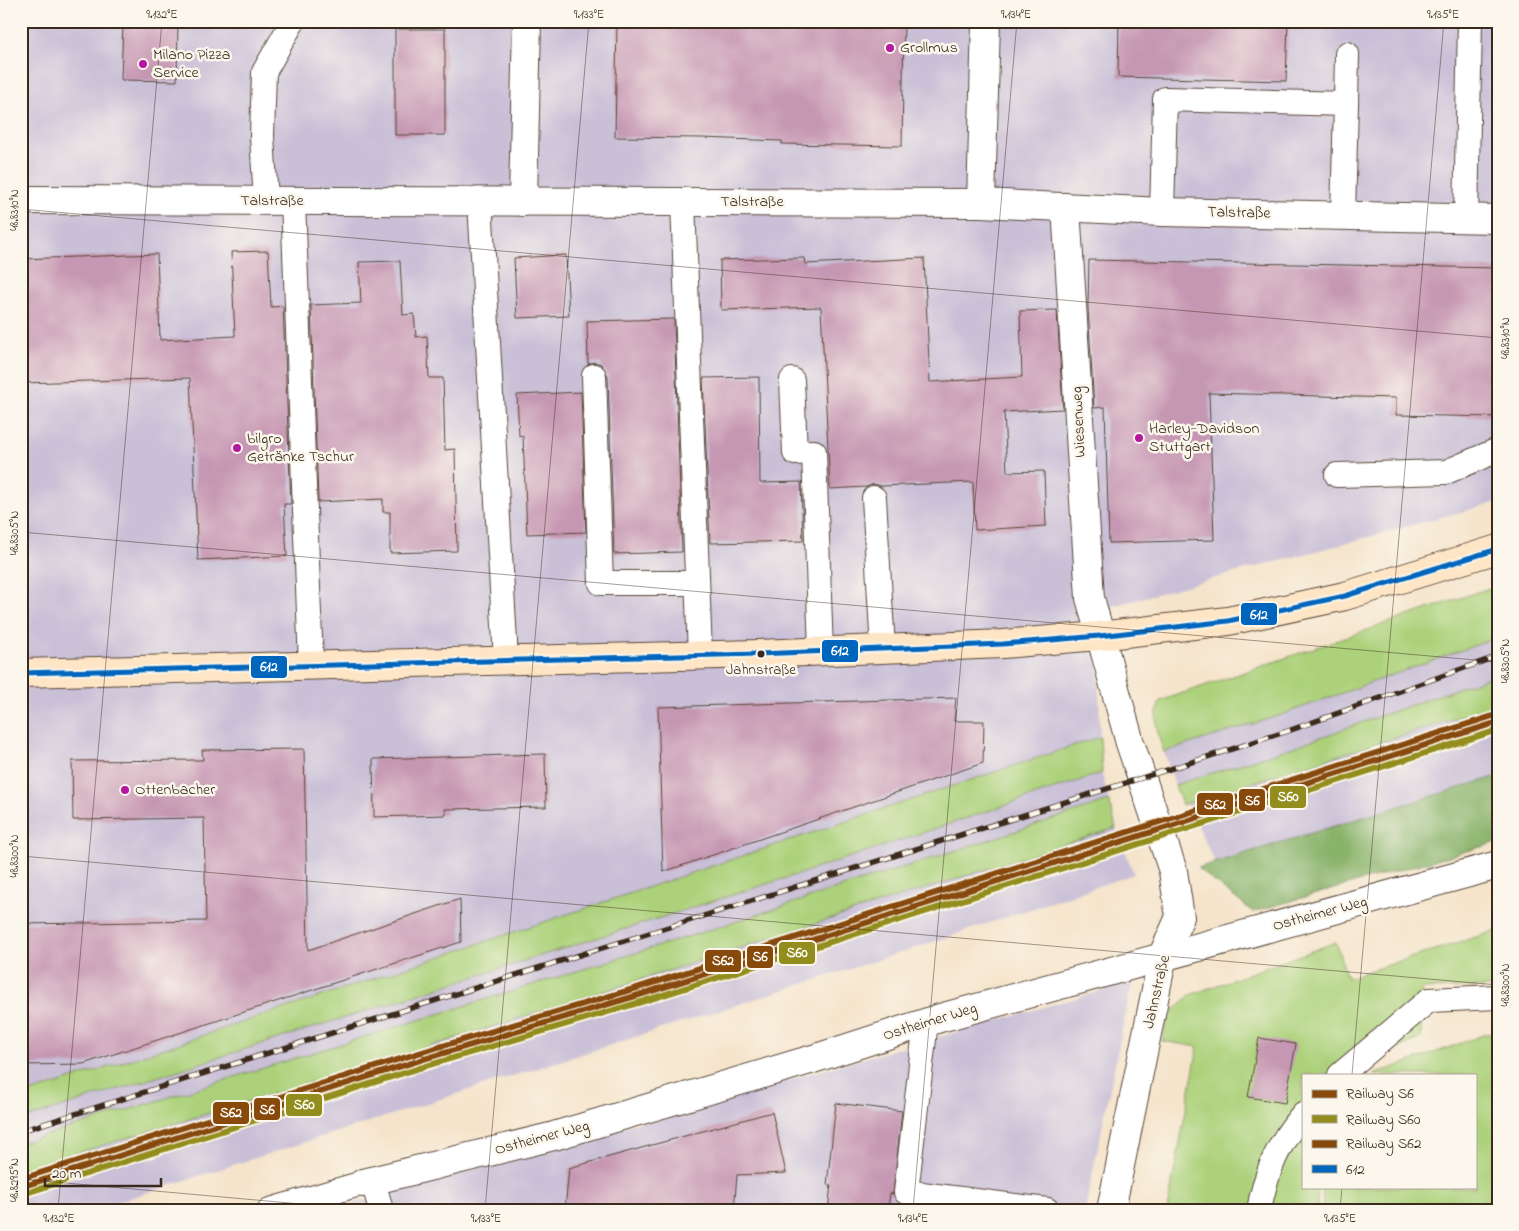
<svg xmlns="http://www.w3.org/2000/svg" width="1519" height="1231" font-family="'Indie Flower',sans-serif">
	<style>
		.industrial { fill: #c9bfd7 }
		.green { fill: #acd17a; stroke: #747e4c }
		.forest { fill: #89b36a; stroke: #626e44 }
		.building { fill: #c697b2 }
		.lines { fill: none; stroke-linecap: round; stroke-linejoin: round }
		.service-casing { stroke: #574638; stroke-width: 26 }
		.minor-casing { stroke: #574638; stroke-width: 30 }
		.secondary-casing { stroke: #574638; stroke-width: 30 }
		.service { stroke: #fff; stroke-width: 24 }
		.minor { stroke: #fff; stroke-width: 28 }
		.secondary { stroke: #fee5c5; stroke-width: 28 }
		.rail-casing { stroke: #3b2a1e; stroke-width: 5.5 }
		.rail { stroke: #fbf7ec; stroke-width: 4; stroke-dasharray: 11; stroke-linecap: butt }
		.bus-1-casing { stroke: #fbf7ec; stroke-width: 9 }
		.bus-1 { stroke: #0065bd; stroke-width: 5 }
		.rail-1-casing { stroke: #fbf7ec; stroke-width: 10 }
		.rail-2-casing { stroke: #fbf7ec; stroke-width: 10 }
		.rail-3-casing { stroke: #fbf7ec; stroke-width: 10 }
		.rail-1 { stroke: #874a0a; stroke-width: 6 }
		.rail-2 { stroke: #928d1d; stroke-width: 6 }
		.rail-3 { stroke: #874a0a; stroke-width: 6 }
		.ticks { fill: none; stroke: #3b2a1e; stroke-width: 1; stroke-opacity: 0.45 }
		.poi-dot { fill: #b5179e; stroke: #fbf7ec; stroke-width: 2 }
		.bus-dot { fill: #3b2a1e; stroke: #fbf7ec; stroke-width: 2 }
		.labels { text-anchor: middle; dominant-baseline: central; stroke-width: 5; stroke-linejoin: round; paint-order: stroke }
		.bus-label { font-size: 15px; fill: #3b2a1e; stroke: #fbf7ec }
		.poi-label { font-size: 16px; fill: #3b2a1e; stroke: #fbf7ec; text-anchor: start }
		.street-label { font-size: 16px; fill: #3b2a1e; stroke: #fbf7ec }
		.line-badge { stroke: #fbf7ec; stroke-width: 2 }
		.badge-label { font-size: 14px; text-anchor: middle; font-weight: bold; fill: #fff }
		.neatline { fill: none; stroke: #3b2a1e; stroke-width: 2 }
		.ticks-label { font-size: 12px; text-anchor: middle; fill: #3b2a1e }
	</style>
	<rect width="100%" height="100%" fill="#fbf7ec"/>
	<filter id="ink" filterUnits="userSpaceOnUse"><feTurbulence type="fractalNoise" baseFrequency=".02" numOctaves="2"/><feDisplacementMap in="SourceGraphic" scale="10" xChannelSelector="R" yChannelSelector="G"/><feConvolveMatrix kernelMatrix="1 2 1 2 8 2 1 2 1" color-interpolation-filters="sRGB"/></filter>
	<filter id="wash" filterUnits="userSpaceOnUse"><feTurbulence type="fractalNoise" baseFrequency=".0096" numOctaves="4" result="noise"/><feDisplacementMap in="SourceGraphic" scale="20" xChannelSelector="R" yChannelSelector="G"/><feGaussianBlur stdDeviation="1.12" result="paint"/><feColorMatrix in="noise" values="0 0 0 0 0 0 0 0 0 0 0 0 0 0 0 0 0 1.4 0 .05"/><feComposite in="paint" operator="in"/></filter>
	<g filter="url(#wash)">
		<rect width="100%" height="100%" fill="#f5e4cb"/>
		<g class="industrial">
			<polygon points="21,21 1498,21 1498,502 1097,610 1100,737 21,1096"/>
			<polygon points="1498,637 1498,674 1293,747 1175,785 1164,752 1281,715"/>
			<polygon points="1498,705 1498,776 1215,863 1187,803"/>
			<polygon points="1102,773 1109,801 697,934 21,1143 21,1120 805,872"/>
			<polygon points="1116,828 1134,874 906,951 92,1210 21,1210 21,1170 448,1041"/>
			<polygon points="1132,982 1085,1210 329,1210"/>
		</g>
		<g class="green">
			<path d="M1498 585V637L1281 715 1164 752C1157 734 1153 719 1160 701Z"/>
			<polygon points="1498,674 1498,705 1182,805 1175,785 1293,747"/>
			<polygon points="1100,737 1102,773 805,872 21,1120 21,1096"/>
			<polygon points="1109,801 1116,828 448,1041 21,1170 21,1143 697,934"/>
			<polygon points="1498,930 1498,987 1422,989 1421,1038 1364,1064 1359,1075 1303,1075 1303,1187 1318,1187 1317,1210 1167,1210 1198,1047 1162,1041 1169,1015 1190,995 1336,942 1347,978"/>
			<polygon points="1498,1033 1498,1210 1322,1210 1323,1187 1475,1187 1475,1075 1373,1075 1486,1034"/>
		</g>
		<polygon class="forest" points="1498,776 1498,842 1253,912 1197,868"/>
		<g id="blocks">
			<g class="building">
				<polygon points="123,21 178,21 177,81 121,80"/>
				<polygon points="617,21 904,21 902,146 782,144 782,141 702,138 615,137"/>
				<polygon points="1119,21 1288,21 1286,81 1118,77"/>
				<rect x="395" y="29" width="50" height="106"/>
				<polygon points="268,251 271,307 283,306 291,504 284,504 287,556 198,560 190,378 21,383 21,259 157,254 160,340 235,336 231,252"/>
				<polygon points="566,255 569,316 517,318 514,258"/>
				<polygon points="804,258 805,264 924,258 930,382 1022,377 1020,311 1057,310 1063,409 1004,412 1007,472 1044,471 1046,526 975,530 973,482 881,486 874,484 866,487 830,489 821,307 721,310 720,260"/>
				<polygon points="1089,260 1498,268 1498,417 1396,415 1396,398 1209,393 1214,540 1109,543 1105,407 1094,408 1088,307"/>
				<polygon points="400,261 403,315 414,314 416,337 427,336 429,378 443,378 445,450 455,449 457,551 390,553 390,512 383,512 383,499 318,502 311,305 361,303 359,262"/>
				<polygon points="674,319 682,552 614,554 608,376 601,364 594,362 588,364 587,321"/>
				<polygon points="759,377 760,483 801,482 803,541 710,543 703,378"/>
				<polygon points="581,392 586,532 527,534 523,435 519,436 517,395"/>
				<polygon points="956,698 954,721 984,721 983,763 663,872 658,707"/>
				<polygon points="304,749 308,950 460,899 461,942 83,1064 21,1065 21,924 206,921 204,818 73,820 72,761 203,760 202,750"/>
				<polygon points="545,754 546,807 445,809 446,815 374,817 373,759"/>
				<polygon points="1259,1038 1296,1044 1285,1103 1248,1097"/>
				<polygon points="836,1103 902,1111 893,1194 890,1193 888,1210 828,1210 831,1185 827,1185"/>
				<polygon points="772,1112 786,1173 737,1175 734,1210 565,1210 569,1168"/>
			</g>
		</g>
	</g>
	<g filter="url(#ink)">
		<use href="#blocks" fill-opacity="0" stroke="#574638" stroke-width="1"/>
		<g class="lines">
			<g class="service-casing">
				<g id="service">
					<polyline points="1346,104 1347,54"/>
					<polyline points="266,201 262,136 264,72 293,21"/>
					<polyline points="293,201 311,665"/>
					<polyline points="480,202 506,660"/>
					<polyline points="683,202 700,655"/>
					<polyline points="1162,212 1165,99 1346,104 1343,215"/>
					<polyline points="1466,218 1470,21"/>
					<polyline points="594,376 601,583 697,583"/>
					<polyline points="792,380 795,453 814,452 821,652"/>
					<polyline points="1337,475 1446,472 1498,450"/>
					<polyline points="874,498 883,649"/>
					<polyline points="926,1022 906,1192 1047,1210"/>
					<polyline points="1340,1075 1429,1000 1498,997"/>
					<polyline points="373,1181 381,1210"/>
					<polyline points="270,1210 363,1183"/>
					<path d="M1259 1210C1266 1172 1278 1143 1303 1114"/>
				</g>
			</g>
			<g class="minor-casing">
				<g id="minor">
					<polyline points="21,200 981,203 1162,212 1498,219"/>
					<polyline points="523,202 527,21"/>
					<polyline points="981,203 986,21"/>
					<polyline points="1066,207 1090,598 1130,743 1173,871 1180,917 1163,955 1111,1210"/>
					<polyline points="363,1183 554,1136 813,1059 940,1018 1498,865"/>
				</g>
			</g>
			<g class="secondary-casing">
				<polyline id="secondary" points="21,673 758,654 1003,644 1099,636 1228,621 1345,596 1498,549"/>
			</g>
			<use href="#service" class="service"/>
			<use href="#minor" class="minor"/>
			<use href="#secondary" class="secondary"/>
			<g class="rail-casing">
				<polyline id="rail" points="21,1131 1170,769 1288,731 1498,656"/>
			</g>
			<use href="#rail" class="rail"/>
			<g class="bus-1-casing">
				<polyline id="bus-1" points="21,673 758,654 1003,644 1099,636 1228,621 1345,596 1498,549"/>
			</g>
			<use href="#bus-1" class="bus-1"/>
			<g class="rail-1-casing">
				<polyline id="rail-1" points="21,1187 424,1059 639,995 1498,722"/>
			</g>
			<g class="rail-2-casing">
				<polyline id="rail-2" points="23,1194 426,1066 641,1002 1498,730"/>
			</g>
			<g class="rail-3-casing">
				<polyline id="rail-3" points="21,1179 422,1052 637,988 1496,715"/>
			</g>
			<use href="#rail-1" class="rail-1"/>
			<use href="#rail-2" class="rail-2"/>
			<use href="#rail-3" class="rail-3"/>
		</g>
	</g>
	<path class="ticks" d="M21 209 1498 338M21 532 1498 662M21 856 1498 985M1352 1075 1444 21M21 1179 368 1210M58 1210 162 21M485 1210 589 21M913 1210 1017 21M1340 1210 1342 1187"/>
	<g class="poi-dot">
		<circle cx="890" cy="48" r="5"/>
		<circle cx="143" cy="64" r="5"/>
		<circle cx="1139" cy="438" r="5"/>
		<circle cx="237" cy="448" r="5"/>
		<circle cx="125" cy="790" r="5"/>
	</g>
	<circle class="bus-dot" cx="761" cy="654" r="4.5"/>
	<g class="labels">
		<g class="bus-label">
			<text x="761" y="670">Jahnstraße</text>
		</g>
		<g class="poi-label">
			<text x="900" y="48">Grollmus</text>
			<text x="153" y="55">Milano Pizza<tspan x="153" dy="18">Service</tspan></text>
			<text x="1149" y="429">Harley-Davidson<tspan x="1149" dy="18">Stuttgart</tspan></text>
			<text x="247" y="439">bilgro<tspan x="247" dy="18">Getränke Tschur</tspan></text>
			<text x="135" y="790">Ottenbacher</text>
		</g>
		<g class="street-label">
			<text x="272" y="201">Talstraße</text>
			<text x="752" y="202">Talstraße</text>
			<text transform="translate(1239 213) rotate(1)">Talstraße</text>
			<text transform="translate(1079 422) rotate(-93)">Wiesenweg</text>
			<text transform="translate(1320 914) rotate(-15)">Ostheimer Weg</text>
			<text transform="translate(1157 992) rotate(-77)">Jahnstraße</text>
			<text transform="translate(930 1022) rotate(-17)">Ostheimer Weg</text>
			<text transform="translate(542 1138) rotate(-15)">Ostheimer Weg</text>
		</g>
	</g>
	<g class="line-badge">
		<rect x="1240" y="602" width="38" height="24" rx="5" fill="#0065bd"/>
		<rect x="821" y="639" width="38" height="24" rx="5" fill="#0065bd"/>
		<rect x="250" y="655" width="38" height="24" rx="5" fill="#0065bd"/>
		<rect x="1269" y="785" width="38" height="24" rx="5" fill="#928d1d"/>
		<rect x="1238" y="788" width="28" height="24" rx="5" fill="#874a0a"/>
		<rect x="1196" y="792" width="38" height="24" rx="5" fill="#874a0a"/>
		<rect x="778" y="941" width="38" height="24" rx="5" fill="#928d1d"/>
		<rect x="746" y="945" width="28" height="24" rx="5" fill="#874a0a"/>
		<rect x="704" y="949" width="38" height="24" rx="5" fill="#874a0a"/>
		<rect x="285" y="1093" width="38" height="24" rx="5" fill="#928d1d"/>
		<rect x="253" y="1097" width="28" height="24" rx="5" fill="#874a0a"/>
		<rect x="212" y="1101" width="38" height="24" rx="5" fill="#874a0a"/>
	</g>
	<g class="badge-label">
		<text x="1259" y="619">612</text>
		<text x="840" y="655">612</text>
		<text x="269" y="671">612</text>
		<text x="1288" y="801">S60</text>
		<text x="1252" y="805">S6</text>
		<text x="1215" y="809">S62</text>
		<text x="797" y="957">S60</text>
		<text x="760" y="961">S6</text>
		<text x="723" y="965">S62</text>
		<text x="304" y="1109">S60</text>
		<text x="267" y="1114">S6</text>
		<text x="231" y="1117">S62</text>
	</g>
	<rect width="1519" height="1231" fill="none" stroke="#fbf7ec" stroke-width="55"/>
	<rect x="1302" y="1074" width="175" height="115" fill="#fbf7ec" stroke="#aea59a"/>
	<rect x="1312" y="1090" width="25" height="8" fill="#874a0a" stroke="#aea59a"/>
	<text x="1346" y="1098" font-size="15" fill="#3b2a1e">Railway S6</text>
	<rect x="1312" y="1115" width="25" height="8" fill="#928d1d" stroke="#aea59a"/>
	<text x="1346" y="1124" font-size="15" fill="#3b2a1e">Railway S60</text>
	<rect x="1312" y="1140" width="25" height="8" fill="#874a0a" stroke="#aea59a"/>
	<text x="1346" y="1148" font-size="15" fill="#3b2a1e">Railway S62</text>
	<rect x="1312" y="1165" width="25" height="8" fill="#0065bd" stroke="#aea59a"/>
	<text x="1346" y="1174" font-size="15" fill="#3b2a1e">612</text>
	<path d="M45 1178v8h116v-8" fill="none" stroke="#3b2a1e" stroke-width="2.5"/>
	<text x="52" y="1178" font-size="15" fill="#3b2a1e" stroke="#fbf7ec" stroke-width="4" paint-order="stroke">20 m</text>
	<rect x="28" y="28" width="1464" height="1176" class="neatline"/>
	<g class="ticks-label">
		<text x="162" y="18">9.132°E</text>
		<text x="589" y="18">9.133°E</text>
		<text x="1016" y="18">9.134°E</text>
		<text x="1443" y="18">9.135°E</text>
		<text transform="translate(14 210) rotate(-90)" y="4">48.8310°N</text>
		<text transform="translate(1505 338) rotate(-90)" y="4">48.8310°N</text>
		<text transform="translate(14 533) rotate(-90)" y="4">48.8305°N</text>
		<text transform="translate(1505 661) rotate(-90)" y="4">48.8305°N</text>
		<text transform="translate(14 856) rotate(-90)" y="4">48.8300°N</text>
		<text transform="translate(1505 985) rotate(-90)" y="4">48.8300°N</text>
		<text transform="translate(14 1180) rotate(-90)" y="4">48.8295°N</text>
		<text x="59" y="1222">9.132°E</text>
		<text x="486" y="1222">9.133°E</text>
		<text x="913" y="1222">9.134°E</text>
		<text x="1340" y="1222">9.135°E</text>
	</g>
</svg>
